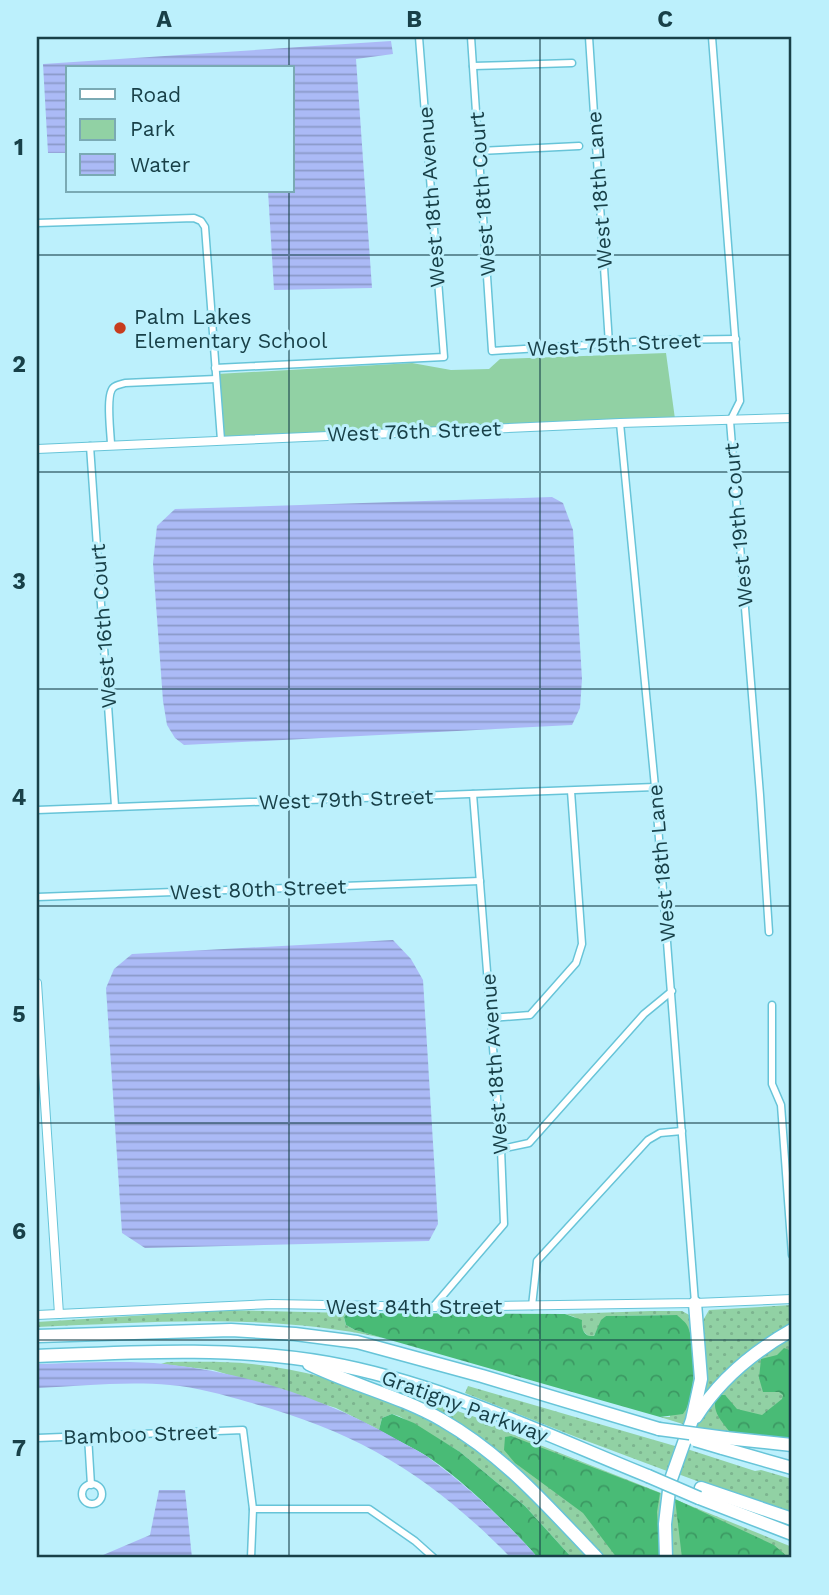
<svg xmlns="http://www.w3.org/2000/svg" width="829" height="1595" font-family="'Work Sans',sans-serif">
	<style>
		.grass { fill: url(#grass-dots) }
		.forest { fill: url(#forest-crowns) }
		.park { fill: #91d1a4 }
		.water { fill: url(#water-rules) }
		.lines { fill: none; stroke-linecap: round; stroke-linejoin: round }
		.minor-casing { stroke: #67c4d8; stroke-width: 9 }
		.tertiary-casing { stroke: #67c4d8; stroke-width: 10 }
		.motorway-casing { stroke: #67c4d8; stroke-width: 15 }
		.minor { stroke: #fff; stroke-width: 6 }
		.tertiary { stroke: #fff; stroke-width: 8 }
		.motorway { stroke: #fff; stroke-width: 12 }
		.motorway-bridge-casing { stroke: #67c4d8; stroke-width: 15; stroke-linecap: butt }
		.motorway-bridge { stroke: #fff; stroke-width: 12 }
		.grid { fill: none; stroke: #184048; stroke-width: 2; stroke-opacity: 0.55 }
		.poi-dot { fill: #c73c1e; stroke: #bcf0fc; stroke-width: 2.5 }
		.labels { text-anchor: middle; dominant-baseline: central; stroke-width: 6; stroke-linejoin: round; paint-order: stroke }
		.street-label { font-size: 21px; fill: #184048; stroke: #bcf0fc }
		.poi-label { font-size: 21px; fill: #184048; stroke: #bcf0fc; text-anchor: start }
		.neatline { fill: none; stroke: #184048; stroke-width: 2.5 }
		.grid-label { font-size: 23px; text-anchor: middle; font-weight: bold; fill: #184048 }
	</style>
	<defs>
		<pattern id="grass-dots" width="8" height="8" patternUnits="userSpaceOnUse" patternTransform="scale(1.75)"><rect width="8" height="8" fill="#91d1a4"/><path d="M2 2h.1M6 6h.1" fill="none" stroke="#7cb48f" stroke-width="1.8" stroke-linecap="round"/></pattern>
		<pattern id="forest-crowns" width="20" height="18" patternUnits="userSpaceOnUse" patternTransform="scale(1.75)"><rect width="20" height="18" fill="#49bb76"/><path d="M2 6a3 3 0 1 1 6 0M12 15a3 3 0 1 1 6 0" fill="none" stroke="#3c9963"/></pattern>
		<pattern id="water-rules" width="6" height="5" patternUnits="userSpaceOnUse" patternTransform="scale(1.75)"><rect width="6" height="5" fill="#abbaf6"/><path d="M0 2.5h6" fill="none" stroke="#8a99c9"/></pattern>
	</defs>
	<rect width="100%" height="100%" fill="#bcf0fc"/>
	<g class="grass">
		<polygon points="792,1305 792,1326 710,1394 703,1393 701,1324 709,1310"/>
		<path d="M227 1310 348 1313 344 1317 346 1325 355 1330 383 1338C268 1313 153 1322 37 1327V1322Z"/>
		<path d="M651 1311H682L691 1316 697 1385 686 1425 660 1417H670L677 1315 606 1316 593 1337C583 1336 581 1325 575 1317L565 1314Z"/>
		<polygon points="792,1334 792,1440 696,1427 716,1395 737,1373"/>
		<path d="M167 1362C196 1362 224 1361 252 1364 347 1374 442 1415 513 1477 541 1501 565 1532 590 1558H572L525 1506 460 1452 399 1416 392 1414 382 1418 379 1430 336 1408 213 1370 161 1364Z"/>
		<polygon points="382,1386 475,1417 517,1436 661,1493 659,1517 660,1558 600,1558 516,1470 381,1389"/>
		<polygon points="468,1386 675,1446 667,1471 576,1437 465,1393"/>
		<polygon points="687,1449 755,1471 761,1470 792,1479 792,1516 678,1474"/>
		<polygon points="674,1499 792,1547 792,1558 672,1558 671,1520"/>
	</g>
	<g class="forest">
		<path d="M348 1313 565 1314 582 1320C581 1329 584 1337 594 1336L601 1320 606 1316 677 1315C681 1319 686 1322 688 1327 696 1347 696 1398 683 1414L660 1417 355 1330 346 1325 344 1317Z"/>
		<path d="M784 1348 790 1350 792 1357V1438H777L729 1431C719 1418 712 1411 716 1395H725L737 1409 762 1415 782 1399 783 1395 779 1392H763L759 1378 761 1359 777 1355Z"/>
		<path d="M392 1414 414 1423 460 1452 525 1506 572 1558H538C509 1525 467 1484 431 1459 415 1448 396 1440 379 1430L382 1418Z"/>
		<polygon points="511,1436 660,1493 657,1512 660,1558 617,1558 583,1513 515,1463 504,1450 505,1437"/>
		<polygon points="675,1499 774,1545 789,1558 753,1558 748,1556 742,1558 682,1558"/>
	</g>
	<polygon class="park" points="666,353 675,419 221,437 217,374 412,363 451,370 489,369 500,359"/>
	<g class="water">
		<polygon points="391,41 393,54 356,59 372,288 274,290 268,191 292,191 292,68 68,68 68,153 48,153 43,64"/>
		<polygon points="552,497 563,503 573,530 582,679 580,708 572,725 184,745 175,738 167,725 163,701 153,563 157,526 175,509"/>
		<polygon points="393,940 411,959 423,980 438,1224 429,1241 145,1248 122,1233 106,988 114,969 132,954"/>
		<path d="M37 1364C77 1363 125 1360 165 1364 247 1373 324 1398 396 1439 408 1446 422 1452 433 1461 471 1489 507 1523 538 1558H511C431 1476 359 1432 248 1402 224 1395 196 1387 170 1385 126 1381 81 1386 37 1388Z"/>
		<polygon points="159,1490 185,1490 192,1558 96,1558 150,1535"/>
	</g>
	<g class="lines">
		<g class="minor-casing">
			<g id="minor">
				<polyline points="471,37 492,351 666,340 736,339"/>
				<polyline points="589,37 609,344"/>
				<polyline points="712,37 740,401 730,421 760,795 769,932"/>
				<polyline points="473,66 572,63"/>
				<polyline points="479,151 579,146"/>
				<polyline points="37,223 194,218 201,221 205,227 221,440"/>
				<polyline points="215,368 444,357 419,37"/>
				<polyline points="620,423 655,787 695,1303"/>
				<path d="M111 445C111 434 105 393 114 387 116 385 122 384 125 383L216 379"/>
				<polyline points="90,446 115,806"/>
				<polyline points="37,810 655,787"/>
				<polyline points="37,897 480,881"/>
				<polyline points="772,1005 772,1084 781,1105 792,1255"/>
				<polyline points="490,1018 530,1015 576,963 582,944 571,791"/>
				<polyline points="501,1149 529,1143 644,1014 672,991"/>
				<polyline points="532,1306 537,1261 648,1140 660,1133 682,1131"/>
				<polyline points="433,1307 504,1224 501,1149 473,794"/>
				<polyline points="88,1436 91,1485"/>
				<polyline points="37,1438 243,1430 253,1509 251,1558"/>
				<circle cx="92" cy="1494" r="10"/>
				<polyline points="253,1509 369,1509 415,1541 434,1558"/>
			</g>
		</g>
		<g class="tertiary-casing">
			<g id="tertiary">
				<polyline points="37,449 620,423 792,418"/>
				<polyline points="37,983 59,1314"/>
				<polyline points="37,1315 272,1304 433,1307 695,1303 792,1299"/>
			</g>
		</g>
		<g class="motorway-casing">
			<g id="motorway">
				<polyline points="37,1336 231,1330 295,1334 357,1342 482,1376 659,1429"/>
				<path d="M37 1356C134 1352 231 1346 328 1363 439 1383 544 1434 648 1476"/>
				<path d="M309 1364C352 1385 400 1396 442 1420 506 1457 547 1506 597 1558"/>
				<path d="M696 1417C720 1379 753 1352 792 1330"/>
				<polyline points="726,1438 792,1445"/>
				<polyline points="722,1448 792,1468"/>
				<polyline points="701,1488 792,1519"/>
				<polyline points="699,1498 792,1534"/>
				<polyline points="666,1558 665,1524 670,1482 692,1420 701,1379 695,1303"/>
			</g>
		</g>
		<use href="#minor" class="minor"/>
		<use href="#tertiary" class="tertiary"/>
		<use href="#motorway" class="motorway"/>
		<g class="motorway-bridge-casing">
			<g id="motorway-bridge">
				<polyline points="659,1429 726,1438"/>
				<polyline points="695,1440 722,1448"/>
				<polyline points="648,1476 699,1498"/>
			</g>
		</g>
		<use href="#motorway-bridge" class="motorway-bridge"/>
	</g>
	<path class="grid" d="M289 37V68M540 37V1558M289 191V1558M37 255H792M37 472H792M37 689H792M37 906H792M37 1123H792M37 1340H792"/>
	<circle class="poi-dot" cx="120" cy="328" r="7"/>
	<g class="labels">
		<g class="street-label">
			<text transform="translate(599 190) rotate(-94)">West 18th Lane</text>
			<text transform="translate(482 194) rotate(-94)">West 18th Court</text>
			<text transform="translate(431 197) rotate(-94)">West 18th Avenue</text>
			<text transform="translate(614 344) rotate(-3)">West 75th Street</text>
			<text transform="translate(414 431) rotate(-2)">West 76th Street</text>
			<text transform="translate(738 525) rotate(-95)">West 19th Court</text>
			<text transform="translate(103 626) rotate(-94)">West 16th Court</text>
			<text transform="translate(346 799) rotate(-2)">West 79th Street</text>
			<text transform="translate(661 863) rotate(-95)">West 18th Lane</text>
			<text transform="translate(258 889) rotate(-2)">West 80th Street</text>
			<text transform="translate(494 1064) rotate(-94)">West 18th Avenue</text>
			<text x="414" y="1306">West 84th Street</text>
			<text transform="translate(465 1406) rotate(20)">Gratigny Parkway</text>
			<text transform="translate(140 1434) rotate(-2)">Bamboo Street</text>
		</g>
		<g class="poi-label">
			<text x="134" y="316">Palm Lakes<tspan x="134" dy="24">Elementary School</tspan></text>
		</g>
	</g>
	<rect width="829" height="1595" fill="none" stroke="#bcf0fc" stroke-width="77"/>
	<rect x="66" y="66" width="228" height="126" fill="#bcf0fc" stroke="#7aaab4" stroke-width="2"/>
	<rect x="80" y="89" width="35" height="10" fill="#ffffff" stroke="#7aaab4" stroke-width="2"/>
	<text x="130" y="102" font-size="21" fill="#184048">Road</text>
	<rect x="80" y="119" width="35" height="21" fill="#91d1a4" stroke="#7aaab4" stroke-width="2"/>
	<text x="130" y="136" font-size="21" fill="#184048">Park</text>
	<rect x="80" y="154" width="35" height="21" fill="url(#water-rules)" stroke="#7aaab4" stroke-width="2"/>
	<text x="130" y="172" font-size="21" fill="#184048">Water</text>
	<rect x="38" y="38" width="752" height="1518" class="neatline"/>
	<g class="grid-label">
		<text x="164" y="27">A</text>
		<text x="414" y="27">B</text>
		<text x="665" y="27">C</text>
		<text x="19" y="155">1</text>
		<text x="19" y="372">2</text>
		<text x="19" y="589">3</text>
		<text x="19" y="805">4</text>
		<text x="19" y="1022">5</text>
		<text x="19" y="1239">6</text>
		<text x="19" y="1456">7</text>
	</g>
</svg>
